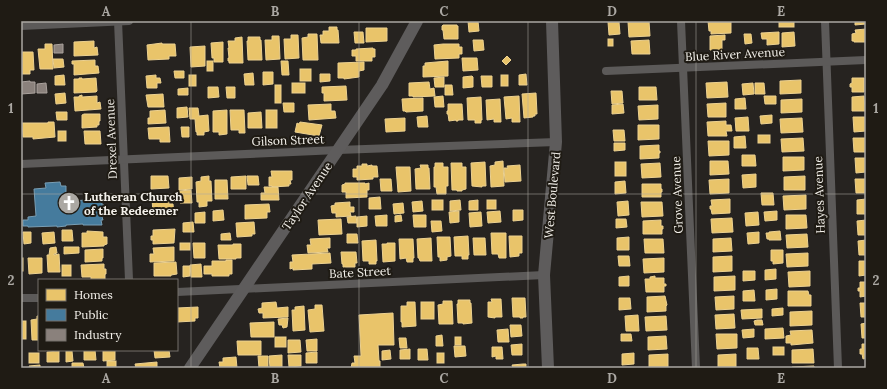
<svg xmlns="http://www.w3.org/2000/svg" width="887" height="389" font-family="Lora,serif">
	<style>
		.homes { fill: #e9c46a; stroke: #ecd190 }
		.public { fill: #457b9d; stroke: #799eb4 }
		.industry { fill: #8a817c; stroke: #aaa29d }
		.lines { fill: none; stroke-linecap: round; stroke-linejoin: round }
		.street { stroke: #5c5a59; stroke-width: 8 }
		.secondary { stroke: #5e5c5c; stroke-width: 12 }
		.grid { fill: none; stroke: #aba8a3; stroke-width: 1; stroke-opacity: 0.55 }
		.labels { text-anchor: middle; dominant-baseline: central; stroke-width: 4; stroke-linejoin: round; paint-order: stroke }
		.street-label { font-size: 12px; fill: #f3f0ea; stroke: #1f1b14 }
		.poi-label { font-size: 12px; font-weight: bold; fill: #f3f0ea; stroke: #1f1b14; text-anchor: start }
		.neatline { fill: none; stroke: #aba8a3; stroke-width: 1.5 }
		.grid-label { font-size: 13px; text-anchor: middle; font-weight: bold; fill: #aba8a3 }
	</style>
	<rect width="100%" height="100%" fill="#262320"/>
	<g class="homes">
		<polygon points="468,21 478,21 479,31 469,32"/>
		<polygon points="649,21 650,36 629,37 628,22"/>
		<polygon points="708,21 731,21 731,33 711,34 711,31 709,31"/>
		<rect x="779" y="21" width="15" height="6"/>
		<polygon points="855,21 866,21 866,24 855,25"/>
		<polygon points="608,22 619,22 620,34 609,35"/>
		<polygon points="443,25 457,25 457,26 458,26 458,39 444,39 443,30 442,30 442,26"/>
		<polygon points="329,27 337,27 337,30 338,30 339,43 321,43 320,35 323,35 323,31 329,31"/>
		<polygon points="366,28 387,28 387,41 366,42"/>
		<polygon points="866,29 866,42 854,42 854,41 852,41 852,34 856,33 855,30"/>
		<polygon points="354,32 363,32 364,43 355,43"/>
		<polygon points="779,32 779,44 767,45 767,39 762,39 761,33"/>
		<polygon points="794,32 795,46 782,47 782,33"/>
		<polygon points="308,34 317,34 318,60 303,60 302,38 308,37"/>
		<polygon points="744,34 751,34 752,43 745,44"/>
		<polygon points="291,35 298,35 299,58 285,59 284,39 291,39"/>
		<polygon points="725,35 725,40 722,40 722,50 710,50 710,36"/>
		<polygon points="272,36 279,36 280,59 266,60 265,40 272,40"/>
		<polygon points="242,37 243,63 229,63 229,61 228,61 228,58 229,58 228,48 229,48 228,41 235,41 235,38"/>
		<polygon points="248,37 260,37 260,40 261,40 262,60 248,60 247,41 248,41"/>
		<rect x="608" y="39" width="5" height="7"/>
		<polygon points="473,40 483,40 484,50 474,51"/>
		<polygon points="649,40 650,54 632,54 631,41"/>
		<polygon points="94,41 94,48 97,47 98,55 74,56 74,42"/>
		<polygon points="223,42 223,62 214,62 214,58 212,58 211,43"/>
		<polygon points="162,43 162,44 175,44 176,56 169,56 169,59 148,60 147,45"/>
		<polygon points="45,44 52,44 53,69 40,69 38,49 45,49"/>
		<polygon points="443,44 459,44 459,47 462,47 462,54 459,54 459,58 435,59 434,45"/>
		<polygon points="205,46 205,66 191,67 190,47"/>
		<polygon points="373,48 373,49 375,49 375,57 372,57 372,61 356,61 356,56 352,56 352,50 356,50 356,49"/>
		<polygon points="21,52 33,52 34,70 30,70 30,74 22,74 22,70 21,71"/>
		<polygon points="507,56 511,60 506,65 502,61"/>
		<polygon points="462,58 477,58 478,70 463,71"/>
		<polygon points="53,59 63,59 64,67 54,68"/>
		<polygon points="95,60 95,66 98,66 99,73 74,75 74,64 72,64 72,61"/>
		<rect x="207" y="61" width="6" height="10"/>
		<polygon points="281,61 288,61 289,75 282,75"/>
		<polygon points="448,61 448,76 423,77 423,66 425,66 425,63"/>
		<polygon points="364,62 364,70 359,71 359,77 344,79 344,78 338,78 338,63"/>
		<rect x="300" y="69" width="11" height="12"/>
		<polygon points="174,71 184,71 184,78 175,78"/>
		<polygon points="263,72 273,72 273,84 263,85"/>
		<polygon points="253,73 254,85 245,85 244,74"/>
		<polygon points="320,74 330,74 330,81 320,82"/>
		<polygon points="526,74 527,85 519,85 519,75"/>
		<polygon points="64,75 65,85 55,85 55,76"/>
		<polygon points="156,75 156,78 160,78 161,83 157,83 157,88 147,88 146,76"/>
		<rect x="189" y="75" width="7" height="11"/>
		<rect x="501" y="75" width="7" height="11"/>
		<polygon points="472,76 473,77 473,87 463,88 463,77"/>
		<polygon points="481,76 492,76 492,87 482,87"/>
		<polygon points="444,77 444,87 435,87 434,78"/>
		<polygon points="79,78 82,78 82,79 96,78 97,91 96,92 74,93 74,79 79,79"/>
		<polygon points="852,78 864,78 864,92 852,92 852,87 850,87 850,84 852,83"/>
		<polygon points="801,80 801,93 780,94 780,81"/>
		<polygon points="429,82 430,89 434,88 435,96 413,97 413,96 409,96 409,83"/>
		<polygon points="727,82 728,97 707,98 706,83"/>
		<rect x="292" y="83" width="13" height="10"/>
		<polygon points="753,83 754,94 743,95 742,84"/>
		<polygon points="755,83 764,83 765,94 755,94"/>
		<rect x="275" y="85" width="6" height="18"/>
		<polygon points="445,85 452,85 453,95 445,95"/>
		<polygon points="346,86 347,100 324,101 324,93 322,93 322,87"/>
		<polygon points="208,87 218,87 219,97 208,98"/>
		<polygon points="226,87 235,87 235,98 227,98"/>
		<polygon points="639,87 656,87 657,100 639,100"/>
		<polygon points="188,88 188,95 178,95 178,89"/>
		<polygon points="611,91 622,91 623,103 612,104"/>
		<polygon points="65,93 66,103 56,104 55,94"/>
		<polygon points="536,93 537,114 535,114 535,116 533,116 533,117 524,118 522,94"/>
		<polygon points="163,94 164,107 148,107 146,95"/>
		<polygon points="82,95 82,97 97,96 97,103 100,102 101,109 75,111 74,97 79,97 79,96"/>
		<polygon points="443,96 444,107 435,107 434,97"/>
		<polygon points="519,96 520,122 512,122 512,118 506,119 504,97"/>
		<polygon points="764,96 776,96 776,104 765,104"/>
		<polygon points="864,96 865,111 852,111 852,97"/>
		<polygon points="481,97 482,120 481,120 481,123 475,123 475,120 468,120 467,98"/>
		<polygon points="423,98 423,111 406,112 405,111 403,111 402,99"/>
		<polygon points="745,98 746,109 735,109 735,99"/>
		<polygon points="500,99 501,122 494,122 494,119 487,120 486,100"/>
		<polygon points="802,99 802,112 781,113 781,100"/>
		<polygon points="283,103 294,103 294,112 284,112"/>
		<polygon points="726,103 726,117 708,117 707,104"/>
		<polygon points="331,104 331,111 335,111 336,118 309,120 308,105"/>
		<polygon points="448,104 462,104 463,120 458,120 458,121 456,121 456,120 449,121 448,114 447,114 447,111 448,111"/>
		<polygon points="623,104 624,113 612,114 612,105"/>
		<polygon points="658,105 658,119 639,120 638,106"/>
		<polygon points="187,107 188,117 177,118 177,108"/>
		<polygon points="189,108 198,108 199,116 208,115 209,131 204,132 204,135 197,135 197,132 196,132 195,119 190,119"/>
		<polygon points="165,110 166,123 148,124 148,118 150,118 150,111"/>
		<polygon points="227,110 227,134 219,135 219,132 213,132 213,111"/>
		<polygon points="230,110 244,110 245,133 239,133 239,130 231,130"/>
		<rect x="266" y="110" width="11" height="18"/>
		<polygon points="56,112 67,112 67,120 57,120"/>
		<polygon points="261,112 262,128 248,128 248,113"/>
		<polygon points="84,114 100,114 100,121 99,121 99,125 97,125 97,127 82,128 82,115"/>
		<polygon points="772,115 772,123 761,124 760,116"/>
		<polygon points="427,116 428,127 418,127 417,117"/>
		<polygon points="748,117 749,131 736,131 735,118"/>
		<polygon points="853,117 865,117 866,131 854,132"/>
		<polygon points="405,118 405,131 386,132 385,119"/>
		<polygon points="802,118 803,132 781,133 780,119"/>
		<polygon points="726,121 726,125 731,125 732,131 726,131 727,136 708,136 707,122"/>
		<polygon points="48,122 54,122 55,137 33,139 33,137 23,137 22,123 48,123"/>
		<polygon points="300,122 322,125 319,136 295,132 297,123 299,124"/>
		<polygon points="638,125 659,125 659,139 638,140"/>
		<polygon points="169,127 170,142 160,142 160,139 149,139 148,128"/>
		<polygon points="181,127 189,127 189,137 182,137"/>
		<polygon points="613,130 624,130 625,141 614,141"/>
		<rect x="58" y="131" width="8" height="10"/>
		<polygon points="84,131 100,131 101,144 85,144"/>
		<rect x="758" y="135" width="12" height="8"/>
		<polygon points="745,136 746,148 734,148 734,137"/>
		<polygon points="803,138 804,151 782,152 781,139"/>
		<polygon points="853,138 866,138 866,152 854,152"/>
		<polygon points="708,141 729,141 729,155 709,156"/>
		<polygon points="614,143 625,143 625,150 614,151"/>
		<polygon points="659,145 659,151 660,151 660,153 659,153 659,158 640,159 640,146"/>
		<polygon points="742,155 755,155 756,166 742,166"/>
		<polygon points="783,157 804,157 804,170 783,171"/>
		<polygon points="855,158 866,158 866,172 856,173"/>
		<polygon points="503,161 504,186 491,187 490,166 495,165 495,162"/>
		<polygon points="710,161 728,161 729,174 710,175"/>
		<polygon points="485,162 486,186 482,186 482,187 472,186 471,163"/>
		<rect x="615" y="162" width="11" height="14"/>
		<polygon points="435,163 443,163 443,167 448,167 448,186 446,186 446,194 437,194 436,187 434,187 434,167 435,167"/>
		<polygon points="451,163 462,163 462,167 466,167 466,189 462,190 462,191 457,191 457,190 452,190"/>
		<polygon points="660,163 661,177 642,178 641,164"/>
		<polygon points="362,164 367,164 367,166 372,165 372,166 377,166 378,177 373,177 373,179 357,180 357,177 353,177 353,169 357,169 357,166 362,166"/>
		<polygon points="420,165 428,165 428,168 429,168 430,189 416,189 415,169 421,168"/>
		<polygon points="520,165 521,181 505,182 504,168 508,168 507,166"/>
		<polygon points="396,167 410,167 411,191 398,192"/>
		<polygon points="271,171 292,171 292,180 290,180 291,184 289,184 289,186 272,187 272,186 269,186 269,177 272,177"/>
		<polygon points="756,174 756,187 743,188 742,175"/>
		<polygon points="151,176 168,176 169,188 151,189"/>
		<polygon points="209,176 209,181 211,181 212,201 207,201 207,206 199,207 199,202 197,202 196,182 201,181 201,177"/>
		<polygon points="246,176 246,189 231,189 231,177"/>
		<polygon points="247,176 258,176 259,185 248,185"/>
		<polygon points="805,176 805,190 784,190 784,177"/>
		<polygon points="192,177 192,189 179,190 179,178"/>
		<polygon points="380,179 391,179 392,191 381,191"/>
		<polygon points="729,179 729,193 710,194 709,180"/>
		<polygon points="855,179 866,179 866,193 856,193"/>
		<polygon points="215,180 227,180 228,199 215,199"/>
		<polygon points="625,181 626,193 615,194 615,182"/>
		<polygon points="345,183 365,183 365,184 369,183 369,190 367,190 367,197 346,198 346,192 342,192 342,185 345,184"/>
		<polygon points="642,184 661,184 661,189 662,189 662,192 661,192 661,197 642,197"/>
		<polygon points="264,187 278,187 279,200 261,200 261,193 265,193"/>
		<polygon points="191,190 192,203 180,203 179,191"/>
		<polygon points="761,193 773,193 774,205 762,205"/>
		<polygon points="806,195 806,209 784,210 783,196"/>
		<polygon points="152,197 168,197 169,204 173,204 174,215 153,216"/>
		<polygon points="380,197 381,209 369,209 369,198"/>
		<polygon points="730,199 730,213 712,214 711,209 710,209 710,206 712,206 711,200"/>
		<polygon points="866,199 866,214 857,214 857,200"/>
		<rect x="432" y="200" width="11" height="10"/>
		<polygon points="460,200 461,210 450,211 450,201"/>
		<polygon points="478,200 478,210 469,210 469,201"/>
		<rect x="487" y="200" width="9" height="9"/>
		<polygon points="422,201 423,211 413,212 412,202"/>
		<polygon points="628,201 629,215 618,216 617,202"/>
		<polygon points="350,202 350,207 354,207 354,212 350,212 351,216 336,217 336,213 332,213 331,206 335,205 335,203"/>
		<polygon points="641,202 662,202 663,216 642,217"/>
		<polygon points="403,203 404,213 394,214 393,204"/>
		<polygon points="269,204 270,212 267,212 267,218 245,219 245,205"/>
		<polygon points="223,210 224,220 213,221 213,211"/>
		<polygon points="513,210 523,210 523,220 513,221"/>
		<polygon points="459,211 459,222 450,223 449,212"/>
		<polygon points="500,211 501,222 488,223 487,212"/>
		<polygon points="777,211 777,220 765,221 764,212"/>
		<polygon points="205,212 205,223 195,223 195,213"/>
		<polygon points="481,212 482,226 470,227 469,213"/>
		<polygon points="758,212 759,225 746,226 745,213"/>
		<polygon points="387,215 387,226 376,226 375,216"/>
		<polygon points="401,215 402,221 395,222 395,216"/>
		<polygon points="413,215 426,215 426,227 414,227"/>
		<polygon points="786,215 806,215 807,228 786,229"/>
		<polygon points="356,216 357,223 348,223 347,217"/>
		<polygon points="367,216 367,226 357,227 357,217"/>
		<polygon points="732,218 733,232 712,233 711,219"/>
		<polygon points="341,219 342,234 319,235 318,220"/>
		<polygon points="616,219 626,219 627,227 616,228"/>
		<polygon points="661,220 661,226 663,226 663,229 662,229 662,234 643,234 643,221"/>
		<polygon points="866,220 866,235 858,235 857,221"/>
		<polygon points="431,221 441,221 442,231 432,232"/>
		<polygon points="193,222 194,232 183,232 183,223"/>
		<polygon points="254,222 255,234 252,234 252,236 237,237 236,223"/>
		<polygon points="175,229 174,243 153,244 153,240 151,240 151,236 153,236 153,230"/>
		<polygon points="62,230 72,230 73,241 62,241"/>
		<polygon points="87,231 103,232 103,237 107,237 107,244 104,245 104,246 82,247 82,233 87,233"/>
		<polygon points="780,231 781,240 769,240 769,239 767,239 766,233 769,233 769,232"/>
		<polygon points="23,232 31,232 31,243 24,244"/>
		<polygon points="54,232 55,243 43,244 42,233"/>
		<polygon points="759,232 759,243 748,244 747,233"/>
		<polygon points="230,233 231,240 221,240 221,234"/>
		<polygon points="491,233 506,233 506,258 499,258 498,254 492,254"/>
		<polygon points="347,234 357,234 358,243 347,243"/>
		<polygon points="807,234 808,247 787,248 786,235"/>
		<polygon points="468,236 469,255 468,255 468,259 462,259 462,256 455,256 454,237"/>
		<polygon points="509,236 522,236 522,253 519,253 519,256 510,257"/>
		<polygon points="437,237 450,237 451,256 447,257 447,260 440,261 440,257 438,257"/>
		<polygon points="629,237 629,250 617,250 617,238"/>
		<polygon points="330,238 330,248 327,248 328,252 308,253 307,245 311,245 310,239"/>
		<polygon points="431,238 432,261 420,261 419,258 418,258 417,239"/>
		<polygon points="473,238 485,238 486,255 474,255"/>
		<polygon points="731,238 732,251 713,252 713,239"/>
		<polygon points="399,239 413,239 414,258 413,258 413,262 407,262 406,258 400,259"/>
		<polygon points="644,239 663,239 664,253 645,253"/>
		<polygon points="376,240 377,261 376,261 376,264 369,264 369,261 363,261 362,241"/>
		<polygon points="866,240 866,255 859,255 858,241"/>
		<rect x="180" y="243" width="10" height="7"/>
		<polygon points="193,243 205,243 205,258 194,258"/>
		<polygon points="387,243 395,243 395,261 383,262 382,244 387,244"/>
		<polygon points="233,244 241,244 241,258 236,258 236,259 219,259 218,245 233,245"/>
		<polygon points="56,247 57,253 54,254 54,255 59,254 60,272 48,272 47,255 49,255 50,248"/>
		<polygon points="64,247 79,247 79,253 64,254"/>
		<polygon points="174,247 174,261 150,262 150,254 154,254 153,248"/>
		<polygon points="103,249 103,258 102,258 102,261 85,262 85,250"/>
		<polygon points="771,250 783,250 783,263 773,264 773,261 771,261"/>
		<polygon points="341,252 356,252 357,263 355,263 355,267 343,267 343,264 342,264"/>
		<polygon points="330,253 331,263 312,264 312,269 293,270 293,268 290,269 290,262 293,262 292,255"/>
		<polygon points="808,253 808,266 787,267 786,254"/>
		<polygon points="618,256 629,256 630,266 619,266"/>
		<polygon points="732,256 732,271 713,272 713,257"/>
		<rect x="21" y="258" width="2" height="13"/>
		<polygon points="28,258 42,258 42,273 29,274"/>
		<polygon points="664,258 664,272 644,273 643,259"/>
		<polygon points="226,260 232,260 232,274 229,274 229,276 212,276 212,274 204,274 204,266 212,266 212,261 226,261"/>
		<polygon points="859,261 866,261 866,275 859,276"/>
		<polygon points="176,262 177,274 171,275 171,276 154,276 154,263"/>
		<polygon points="104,264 104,269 106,269 106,274 105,274 105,279 91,280 91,277 82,277 81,265"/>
		<polygon points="201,264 202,277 191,277 190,265"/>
		<rect x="62" y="265" width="9" height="11"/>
		<polygon points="183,266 190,266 190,276 183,277"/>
		<polygon points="776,269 776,279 765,280 765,270"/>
		<polygon points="743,271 755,271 755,280 743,281"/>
		<polygon points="810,271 810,286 789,287 788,272"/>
		<polygon points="629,276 629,286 619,286 619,277"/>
		<polygon points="655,276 655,278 664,278 664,284 666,284 666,286 664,286 664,292 646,292 645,279 650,279 650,277"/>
		<polygon points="735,276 735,290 714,291 714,277"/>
		<polygon points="860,282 866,282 866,296 860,297 860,291 858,291 858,288 860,288"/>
		<polygon points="777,289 777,299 766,300 766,290"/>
		<polygon points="754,290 755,301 743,301 743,291"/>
		<polygon points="788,291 808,291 809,295 811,295 811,306 788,306"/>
		<polygon points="665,296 667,305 666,306 666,311 647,312 647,297"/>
		<polygon points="734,296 734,309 716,310 715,297"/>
		<polygon points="512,298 525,298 526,317 523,317 523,318 520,318 520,317 513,317"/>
		<polygon points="619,298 630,298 631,309 619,310"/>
		<polygon points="491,299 501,299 502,317 495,317 495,318 488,317 488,302 492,302"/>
		<polygon points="458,300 470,300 470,303 471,303 472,323 463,324 463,323 458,323 457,304 458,304"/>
		<polygon points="443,301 452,301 453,324 439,324 438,305 443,304"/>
		<polygon points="276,302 277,308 288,307 288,317 263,318 263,313 259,313 258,309 262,308 262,303"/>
		<polygon points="407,302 415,302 416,326 402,327 402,322 401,322 401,306 407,306"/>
		<rect x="421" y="302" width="13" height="17"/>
		<polygon points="860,303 866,303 866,317 861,317"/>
		<polygon points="315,305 322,305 324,331 310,332 308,310 315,309"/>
		<polygon points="304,306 305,330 293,331 292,310 295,310 295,307"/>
		<polygon points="198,307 198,318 195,318 195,321 177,322 177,308"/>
		<polygon points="783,308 783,315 772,316 772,309"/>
		<polygon points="762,309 762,318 742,319 741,310"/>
		<polygon points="812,311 812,325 790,326 790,312"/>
		<polygon points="393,313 394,345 378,345 379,361 380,361 380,368 351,368 352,363 355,363 354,356 361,356 359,315"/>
		<polygon points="734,314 735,328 716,329 715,315"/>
		<polygon points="638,315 639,331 626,331 625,316"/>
		<polygon points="37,316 39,316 39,340 32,340 31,320 37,319"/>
		<polygon points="666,316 667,330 646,331 645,317"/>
		<polygon points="288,318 287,327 283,328 282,325 279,325 278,319"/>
		<polygon points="757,320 762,320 763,325 755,325 754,321"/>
		<rect x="21" y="321" width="5" height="18"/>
		<polygon points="274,322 274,337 251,337 250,323"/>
		<polygon points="866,323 866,338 862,338 861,324"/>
		<polygon points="510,325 521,325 522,336 511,337"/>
		<polygon points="783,328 784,338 765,339 765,329"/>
		<polygon points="508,329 509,342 498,342 497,330"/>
		<polygon points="754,329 754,337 743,338 742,330"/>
		<polygon points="812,330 813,343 791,345 791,343 786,343 786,336 791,335 790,331"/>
		<polygon points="621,334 631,334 632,341 621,341"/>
		<polygon points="716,334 737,334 737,348 717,349"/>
		<polygon points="442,335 443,346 436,346 436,336"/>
		<polygon points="666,336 667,349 648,350 648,337"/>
		<rect x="275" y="337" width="11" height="10"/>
		<rect x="455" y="337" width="6" height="8"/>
		<polygon points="399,338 406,338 407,348 400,348"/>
		<polygon points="317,339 317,351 307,351 306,340"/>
		<polygon points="288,340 300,340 301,352 288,353"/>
		<polygon points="237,341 261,341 261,355 238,355"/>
		<polygon points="522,344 522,355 512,355 511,345"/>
		<polygon points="862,344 866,344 866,358 863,359 862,354 860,354 860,349 862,349"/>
		<polygon points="454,346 465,346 466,356 455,357"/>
		<polygon points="492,347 502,347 503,359 496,359 496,356 492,357"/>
		<rect x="773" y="347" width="11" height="8"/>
		<polygon points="747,348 758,348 759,359 747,359"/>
		<polygon points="410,349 410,359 400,359 400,350"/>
		<polygon points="418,349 427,349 428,360 418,360"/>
		<polygon points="813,349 814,363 792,363 792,350"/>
		<polygon points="84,350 95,350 96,360 84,360"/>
		<polygon points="103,350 115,350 115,360 103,361"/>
		<polygon points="154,350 169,350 170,357 155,358"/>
		<polygon points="390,350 391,359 382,360 382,351"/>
		<polygon points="59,351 59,362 47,362 47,352"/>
		<polygon points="66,351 72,351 73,361 66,362"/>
		<polygon points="317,352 317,363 306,363 306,353"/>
		<rect x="29" y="353" width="10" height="10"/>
		<rect x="437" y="353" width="7" height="10"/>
		<polygon points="634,353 634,364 622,365 622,354"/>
		<polygon points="668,354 668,368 649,368 649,355"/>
		<polygon points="736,354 736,367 718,368 718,355"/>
		<polygon points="282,355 282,367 270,368 269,356"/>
		<polygon points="288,355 301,355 301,366 289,367"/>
		<polygon points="258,356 268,356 268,368 259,368"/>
		<polygon points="236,357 237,368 220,368 219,362 223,362 223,358"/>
		<rect x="107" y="361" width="9" height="7"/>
		<polygon points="157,362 157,368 136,368 135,364"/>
		<polygon points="72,363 83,363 84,368 72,368"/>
		<polygon points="523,364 526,364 526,368 513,368 512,365"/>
		<polygon points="40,365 40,368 30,368 29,366"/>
		<polygon points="814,366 814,368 792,368 792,367"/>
	</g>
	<polygon class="public" points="60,182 61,186 66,186 66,193 71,193 71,201 87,200 87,199 96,198 96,200 102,200 102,205 104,205 104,216 102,217 103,220 101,220 102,225 83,225 83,224 66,225 66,226 57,227 57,226 28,227 28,226 23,226 23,220 28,220 28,217 36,216 34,189 46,188 45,183"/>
	<g class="industry">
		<polygon points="63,44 63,53 54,53 54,45"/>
		<polygon points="30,81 30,82 35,82 35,93 21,94 21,82"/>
		<polygon points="46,83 47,93 37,93 37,84"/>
	</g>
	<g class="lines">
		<g class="street">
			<polyline points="118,21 129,280"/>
			<polyline points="681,21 696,368"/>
			<polyline points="825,21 838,368"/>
			<polyline points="21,26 129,21"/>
			<polyline points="606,71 866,60"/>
			<polyline points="21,164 338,150 556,142"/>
			<polyline points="177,292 544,275"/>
			<polyline points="21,298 39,298"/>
		</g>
		<g class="secondary">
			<polyline points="190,368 382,85 417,21"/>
			<polyline points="548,368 544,275 556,142 552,21"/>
		</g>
	</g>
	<path class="grid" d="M191 21V368M359 21V368M528 21V368M696 21V368M21 194H866"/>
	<defs>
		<g id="church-disc" transform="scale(1.15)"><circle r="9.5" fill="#aba8a3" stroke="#1f1b14"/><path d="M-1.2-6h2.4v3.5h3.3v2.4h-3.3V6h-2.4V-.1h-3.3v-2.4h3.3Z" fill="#fff"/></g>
	</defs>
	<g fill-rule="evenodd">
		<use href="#church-disc" x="69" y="203"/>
	</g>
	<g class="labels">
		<g class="street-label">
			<text transform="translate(735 54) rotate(-3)">Blue River Avenue</text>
			<text transform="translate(111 139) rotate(-92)">Drexel Avenue</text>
			<text transform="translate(288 140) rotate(-2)">Gilson Street</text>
			<text transform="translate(552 195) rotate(-85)">West Boulevard</text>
			<text transform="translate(677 195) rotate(-92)">Grove Avenue</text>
			<text transform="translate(819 195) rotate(-92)">Hayes Avenue</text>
			<text transform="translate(307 196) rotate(-56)">Taylor Avenue</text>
			<text transform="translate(360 272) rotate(-3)">Bate Street</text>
		</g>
		<g class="poi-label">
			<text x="84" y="196">Lutheran Church<tspan x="84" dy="14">of the Redeemer</tspan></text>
		</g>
	</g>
	<rect width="887" height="389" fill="none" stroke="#1f1b14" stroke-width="44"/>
	<rect x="38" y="279" width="140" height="72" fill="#1f1b14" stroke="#74706a"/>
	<rect x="46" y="289" width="20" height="12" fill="#e9c46a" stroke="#74706a"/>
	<text x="74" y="299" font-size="12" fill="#f3f0ea">Homes</text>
	<rect x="46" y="309" width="20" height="12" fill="#457b9d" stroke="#74706a"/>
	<text x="74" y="319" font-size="12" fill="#f3f0ea">Public</text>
	<rect x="46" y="329" width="20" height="12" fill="#8a817c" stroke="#74706a"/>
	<text x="74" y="339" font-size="12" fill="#f3f0ea">Industry</text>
	<rect x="22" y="22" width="843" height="345" class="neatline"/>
	<g class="grid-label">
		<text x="106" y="16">A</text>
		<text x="275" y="16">B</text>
		<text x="444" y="16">C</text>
		<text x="612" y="16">D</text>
		<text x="781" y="16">E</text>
		<text x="11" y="113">1</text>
		<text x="876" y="113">1</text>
		<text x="11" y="285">2</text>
		<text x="876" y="285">2</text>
		<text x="106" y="383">A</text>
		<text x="275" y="383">B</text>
		<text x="444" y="383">C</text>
		<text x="612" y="383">D</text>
		<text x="781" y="383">E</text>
	</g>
</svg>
